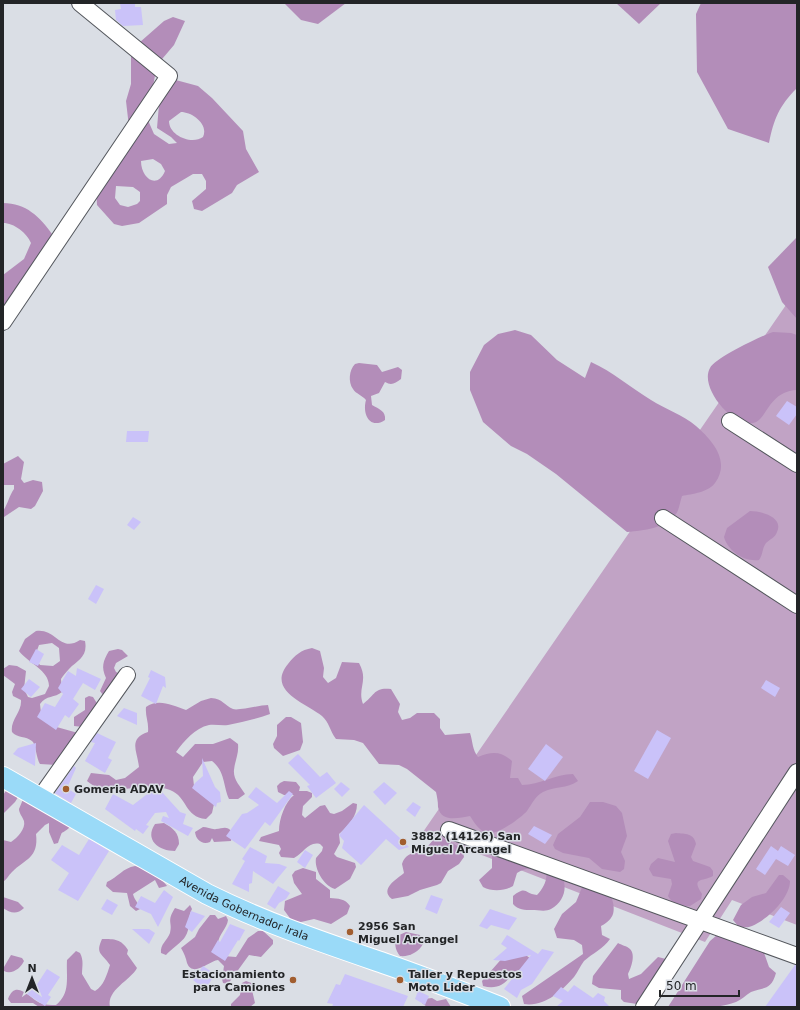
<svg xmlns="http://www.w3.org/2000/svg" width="800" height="1010" font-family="'DejaVu Sans',sans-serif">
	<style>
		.green { fill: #c1a3c5 }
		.forest { fill: #b38db9; fill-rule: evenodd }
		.building { fill: #cac2f9 }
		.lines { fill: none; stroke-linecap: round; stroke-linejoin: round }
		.minor-casing { stroke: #54575d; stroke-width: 18 }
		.major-casing { stroke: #fff; stroke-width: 22 }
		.minor { stroke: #fff; stroke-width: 16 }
		.major { stroke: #9adaf8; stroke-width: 20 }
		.poi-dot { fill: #a15d2f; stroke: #dadee5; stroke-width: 1.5 }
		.labels { text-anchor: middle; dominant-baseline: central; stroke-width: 3; stroke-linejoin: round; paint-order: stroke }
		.poi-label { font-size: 11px; font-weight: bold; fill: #232527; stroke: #dadee5; text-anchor: start }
		.street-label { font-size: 11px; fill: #232527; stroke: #dadee5 }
	</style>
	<rect width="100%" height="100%" fill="#dadee5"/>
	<polygon class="green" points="797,289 797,925 732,900 705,942 423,832"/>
	<g class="forest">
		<polygon points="284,3 346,3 318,24 301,20"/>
		<polygon points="616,3 661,3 639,24"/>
		<path d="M701 3H797V88C779 106 774 119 769 143L728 129 697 72 696 14Z"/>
		<path d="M173 17 185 21 174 45 157 65 147 118 154 134 169 144 177 143 171 137 157 128 160 93 172 79 198 86 212 98 243 131 246 149 259 172 237 185 232 193 202 211 194 209 192 201 206 189V181L202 174H193L171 187 167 195V204L139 223 122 226 114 224 97 205 96 187 129 127 126 101 131 84V50L164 21ZM181 112C192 112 209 124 203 137 192 145 169 136 169 121ZM153 159 161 164 165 171C157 190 141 178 141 161ZM116 186 133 187 140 192V201L137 204 128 207 120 205 115 198Z"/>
		<path d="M3 203C26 203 40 217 52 234L3 316V275L24 259 31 243C27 233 14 223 3 223Z"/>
		<polygon points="797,237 797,319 782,302 768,267"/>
		<path d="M515 330 531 335 557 360 585 378 591 362C613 372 630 387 651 400 665 409 683 415 696 426 712 440 731 461 715 483 709 492 692 494 682 496 680 502 679 510 676 514 663 529 645 530 627 532L556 474 527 454 511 446 483 422 470 390V372L484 345 498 334Z"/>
		<path d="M773 332 791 333 797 335V390C768 391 767 421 753 423 732 427 699 387 710 368 715 358 761 336 773 332Z"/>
		<path d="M359 363 377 365 382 372 398 367 402 370 401 379C395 383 392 386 385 382L379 393 371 396 372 405C379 409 386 411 385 420 370 430 362 414 366 400 362 395 356 394 353 389 348 382 349 370 355 364Z"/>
		<path d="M18 456 24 462 21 479 24 483 33 480 42 482 43 491 35 506 31 509 19 507 4 517 3 511C8 504 9 496 14 489V485H3V464Z"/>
		<path d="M750 511C761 511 784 517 777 532 775 538 770 539 766 543 762 548 763 555 759 560 744 562 728 551 724 537L727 528Z"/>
		<path d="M36 631C56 628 60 653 80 640L85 641C88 657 78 660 69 669 66 672 63 676 61 679L62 692C55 698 46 695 40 704L41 713 53 726 78 733 57 765 40 764C36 758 36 744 32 741 26 736 17 738 12 732 10 720 22 712 21 700L13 696 12 692 15 684 3 675V669L9 665 17 666 26 671 24 689 28 697 32 698 45 694 49 686C49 670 28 663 19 651L25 639ZM52 643 59 648 60 661 53 666 40 665 37 661 36 653 39 645Z"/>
		<path d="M312 648 320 651 324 668 323 677 328 683 336 678 342 662 359 663C369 681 357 688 363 704 375 695 374 687 391 689L400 704 398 712 402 720 410 718 417 713H434L440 719V728L445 735 470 733C473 742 472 749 478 757 492 751 501 751 512 761L510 778H518L522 785C540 785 555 774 573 774L578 781C567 789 554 786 543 792 535 796 532 804 527 811 521 818 496 836 487 833 479 831 474 822 470 816 459 818 441 823 438 807 438 801 437 797 436 792L407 769 399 765 379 764 363 743 354 740 336 739C330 731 329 722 322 716 306 703 266 691 288 664 295 655 301 650 312 648Z"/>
		<path d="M118 649 122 650 128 656 116 663 114 668 116 672 123 675 107 695H103L100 691 106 678C101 667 103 661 109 651Z"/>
		<polygon points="89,696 93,697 100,708 83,727 74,726 74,717 85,710 85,698"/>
		<path d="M211 698C223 699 224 705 233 709 238 711 260 705 268 705L270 714C256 719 242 722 228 725 222 726 215 724 209 725 195 728 184 741 176 752L183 757 195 744H213L230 738 238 744C239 754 235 760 234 770 233 779 240 786 245 794L238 799H229C223 785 225 771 212 761L203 762 193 777 194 786 214 804 212 813 206 819C184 817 188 797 170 790 142 779 109 801 87 781L91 773 109 775 116 780 125 778 139 767C137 750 128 739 148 732 149 722 145 716 146 707 158 698 172 705 186 710L201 701Z"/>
		<polygon points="286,717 291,717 301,723 303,742 300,750 283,756 274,748 273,744 277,736 277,725"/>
		<path d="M284 781 296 782 300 787 299 791H307L312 793V797L303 806 302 815 305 818 320 806 325 805 330 813 334 814 342 811 353 803 357 804C357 817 348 826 339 834L340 843 334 854 337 857 355 863 356 867 350 879 335 889C324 886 314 869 316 858L322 851 323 847 320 844C308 841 304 853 294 858L281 857 279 853 281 849 279 845 259 841 261 837 279 831C279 819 285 802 294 795H284L278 792 277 786 280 783Z"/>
		<polygon points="8,788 20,794 15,802 3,814 3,795"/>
		<path d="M24 797 70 827C59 837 64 827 58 843L54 844 49 832V823L45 825 36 834C39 858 25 859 12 872 8 876 7 879 3 882V840L11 842C17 838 26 829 24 821 22 816 19 813 19 809Z"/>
		<polygon points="590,802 603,802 616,806 622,813 627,836 621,852 625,861 624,869 620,872 602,869 589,858 563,853 555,849 553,845 558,834 580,817"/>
		<path d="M164 823C173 828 179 833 179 844L175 851C159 851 144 840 155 824Z"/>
		<path d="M203 827C207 827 213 830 216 829 223 829 226 825 232 832L231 841 214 842 212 838 210 842C202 845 196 840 195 832Z"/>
		<path d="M676 833C685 834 694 833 696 844L691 857 693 861 710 867 713 871V876C702 882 691 877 702 894L701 899 690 906C682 906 672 904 668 896L672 884 671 879 653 876 649 869 651 864 658 858 675 862 668 841 671 834Z"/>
		<path d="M443 838 462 848 464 857 459 864 448 871 441 883 437 885 420 890 408 896 392 899C379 889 397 879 404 873L402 864C405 854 413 852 422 853L434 839Z"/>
		<path d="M496 854C508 854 517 858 528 862 536 864 545 864 552 867 570 876 568 900 551 909 546 912 538 910 532 910 525 910 518 910 513 904V896C527 885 524 894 537 895 543 889 548 880 546 871 538 866 525 868 517 873L513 886C505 891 492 892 483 887L479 880 492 868V855Z"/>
		<path d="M135 866C141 866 165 881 167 886L159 888 155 880 133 894C134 900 139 903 140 909L136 911 130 906 127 893 113 892 106 886 107 882C118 877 123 868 135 866Z"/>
		<path d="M303 868 316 872V879L330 890V898C338 899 345 898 350 906L347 914 331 924 314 919 301 922 292 921 284 910 285 901 302 894 294 883 292 875 295 871Z"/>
		<path d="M779 875H783L790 881C790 898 767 920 752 926 748 928 743 927 739 927L733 920 741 905 752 897 766 893Z"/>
		<path d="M583 885 611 896C616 910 615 919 601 926L602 935 610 939C603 949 593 953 584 961 580 966 578 972 574 977 561 992 544 1007 524 1004L522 996 583 954 582 945 574 940 557 938 554 929 562 914 576 902Z"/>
		<path d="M3 897 18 902 24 908C17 915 10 913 3 908Z"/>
		<path d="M190 905 192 909C187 917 191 929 185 937 183 941 170 950 166 955L161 953C160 944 167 941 170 933 173 922 166 922 175 908L184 911Z"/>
		<path d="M210 915H215L218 919 226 916 228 920C227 928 219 934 218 943L223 956 236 957 248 938 258 931H263L273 940V944L261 957 249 955 228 984 223 983 222 979 224 966 218 960C209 961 193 978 187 963 186 958 184 953 181 948L195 937 199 929Z"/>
		<path d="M406 932 420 935 423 944C419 952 409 957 400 956 395 950 394 943 397 936Z"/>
		<path d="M717 935 763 950 769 967 776 973C771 990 765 987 751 992 746 995 741 1000 736 1002 715 1010 690 1007 668 1007L710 941Z"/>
		<path d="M102 939C115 939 121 939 128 950L127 954 137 968C131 980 106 990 110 1007H39L33 1003H11L8 999C16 978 30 999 40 1003 45 1005 51 1005 56 1005 71 993 66 977 67 960L76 951 80 953C84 961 82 966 82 974L91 989 95 991C104 986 107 974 110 965 102 953 95 954 102 939Z"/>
		<path d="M618 943C621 945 627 946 630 949 636 955 631 968 628 974L629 979 641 974 658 957 666 959 644 999 637 1004 624 1002 621 999V990L599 988 592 984 593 976Z"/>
		<path d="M11 955 22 958 24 961C21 968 12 975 4 971V967Z"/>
		<path d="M505 955 527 956 534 961V965L513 972C507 984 497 990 483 986L482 981Z"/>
		<polygon points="246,981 254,984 252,990 255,1003 250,1007 231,1007 231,1004 240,995 242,983"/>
		<polygon points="432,998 437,1001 446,999 451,1007 427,1007 422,1003 424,999"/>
	</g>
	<g class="building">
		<polygon points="120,3 135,3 135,7 141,7 143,25 123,26 116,20 115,10 121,9"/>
		<polygon points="787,401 797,407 797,414 789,425 776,416"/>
		<polygon points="127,431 149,431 148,442 126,442"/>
		<polygon points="133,517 141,522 134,530 127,525"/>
		<polygon points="96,585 104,589 96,604 88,599"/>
		<polygon points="36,649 44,654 38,666 29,662"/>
		<polygon points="77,668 101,679 95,690 83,683 73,699 79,704 69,718 65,715 56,730 37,717 45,703 55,707 63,694 58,688 68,671 76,676"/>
		<polygon points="151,670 165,677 166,688 163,686 156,704 141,696 150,678 148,677"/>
		<polygon points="29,679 40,687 31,697 21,689"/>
		<polygon points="766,680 780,688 775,697 761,688"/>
		<polygon points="124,708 137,713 137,725 117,716"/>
		<polygon points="657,730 671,738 648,779 634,771"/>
		<polygon points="97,733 116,742 108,758 112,760 105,773 85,761 95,743 91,742"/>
		<polygon points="36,743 35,766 13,754 18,748"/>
		<polygon points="546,744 563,757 545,781 528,769"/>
		<polygon points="298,754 320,777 327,772 336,783 316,798 307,786 310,785 288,763"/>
		<polygon points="202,758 215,787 220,792 221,802 217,803 216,807 192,788 195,783 203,776"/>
		<polygon points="74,766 76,768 67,788 76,794 71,803 55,793"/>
		<polygon points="341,782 350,789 342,797 334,789"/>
		<polygon points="384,782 397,793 385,805 373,792"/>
		<polygon points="256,787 277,803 289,791 293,794 270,826 265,822 245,849 226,836 242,814 247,813 259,805 248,797"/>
		<polygon points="155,788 161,791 180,812 186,814 183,824 193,828 188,836 161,821 163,816 169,818 166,812 155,813 146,825 149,826 143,834 136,829 135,831 105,809 113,794 133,805"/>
		<polygon points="413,802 421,807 415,817 406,810"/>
		<polygon points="364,805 401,839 409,847 399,850 386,839 361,865 342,848 344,841 339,835"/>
		<polygon points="534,826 552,835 545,844 528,834"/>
		<polygon points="89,839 109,851 78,901 58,890 69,873 51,860 62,845 79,855"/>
		<polygon points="771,846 778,851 781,846 795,855 788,866 776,859 765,875 756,869"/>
		<polygon points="250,847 267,856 265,863 279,864 287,867 273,884 253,871 252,883 249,884 249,892 232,884 245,861 242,859"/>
		<polygon points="305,850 313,855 305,868 297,862"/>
		<polygon points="278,886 290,893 286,899 279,903 275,909 267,904"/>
		<polygon points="164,890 173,897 158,927 151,914 135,907 141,896 155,903"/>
		<polygon points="431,895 443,899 437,914 425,909"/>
		<polygon points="107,899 118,905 112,915 101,909"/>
		<polygon points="781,907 790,913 779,928 769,922"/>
		<polygon points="490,909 517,918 509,930 491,925 487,929 479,926"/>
		<polygon points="191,911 205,916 192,932 185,927"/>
		<polygon points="230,924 245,930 239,941 238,940 225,961 211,952 218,940 220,942"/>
		<polygon points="132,929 149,929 155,933 149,944"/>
		<polygon points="507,935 538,954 542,949 554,952 532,984 521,990 517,998 504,989 531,955 505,961 493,960 507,948 501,944"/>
		<polygon points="795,965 797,965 797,1004 795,1007 765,1007"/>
		<polygon points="203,966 215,974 205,990 193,980"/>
		<polygon points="47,969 60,977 48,995 51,997 45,1006 27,994 34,985 36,986"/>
		<polygon points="345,974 408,996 403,1007 332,1007 333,1004 327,1003 336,984 340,985"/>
		<polygon points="574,985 593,998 598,993 605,997 604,1001 610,1007 556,1007 563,1001 553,996 561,987 568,992"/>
		<polygon points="418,991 429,996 425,1005 415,999"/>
	</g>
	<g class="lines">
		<g class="minor-casing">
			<g id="minor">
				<polyline points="3,322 169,76 80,3"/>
				<polyline points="730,421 797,464"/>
				<polyline points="663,518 797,605"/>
				<polyline points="40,798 127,675"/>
				<polyline points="449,830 797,956"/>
				<polyline points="644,1007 797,772"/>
			</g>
		</g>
		<g class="major-casing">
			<g id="major">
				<path id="s1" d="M3 777 207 894C265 923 325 943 386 964 424 977 462 992 500 1007"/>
			</g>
		</g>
		<use href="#minor" class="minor"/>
		<use href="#major" class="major"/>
	</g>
	<g class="poi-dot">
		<circle cx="66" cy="789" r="4"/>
		<circle cx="403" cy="842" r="4"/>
		<circle cx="350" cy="932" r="4"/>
		<circle cx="293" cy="980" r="4"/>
		<circle cx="400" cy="980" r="4"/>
	</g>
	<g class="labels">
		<g class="poi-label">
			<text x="74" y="789">Gomeria ADAV</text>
			<text x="411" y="836">3882 (14126) San<tspan x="411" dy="13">Miguel Arcangel</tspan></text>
			<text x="358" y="926">2956 San<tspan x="358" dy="13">Miguel Arcangel</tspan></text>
			<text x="285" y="974" text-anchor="end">Estacionamiento<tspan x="285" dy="13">para Camiones</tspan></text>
			<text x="408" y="974">Taller y Repuestos<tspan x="408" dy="13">Moto Lider</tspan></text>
		</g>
		<g class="street-label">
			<text stroke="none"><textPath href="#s1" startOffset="275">Avenida Gobernador Irala</textPath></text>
		</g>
	</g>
	<rect width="800" height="1010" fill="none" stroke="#232527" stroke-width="8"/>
	<g transform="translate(32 978)" stroke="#dadee5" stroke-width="3" paint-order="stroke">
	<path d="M0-3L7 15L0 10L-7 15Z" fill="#232527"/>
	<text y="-6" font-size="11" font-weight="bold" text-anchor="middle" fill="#232527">N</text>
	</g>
	<path d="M660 990v6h79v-6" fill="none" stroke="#232527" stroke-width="2"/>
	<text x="666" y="990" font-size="12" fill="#232527" stroke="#dadee5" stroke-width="3" paint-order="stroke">50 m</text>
</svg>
